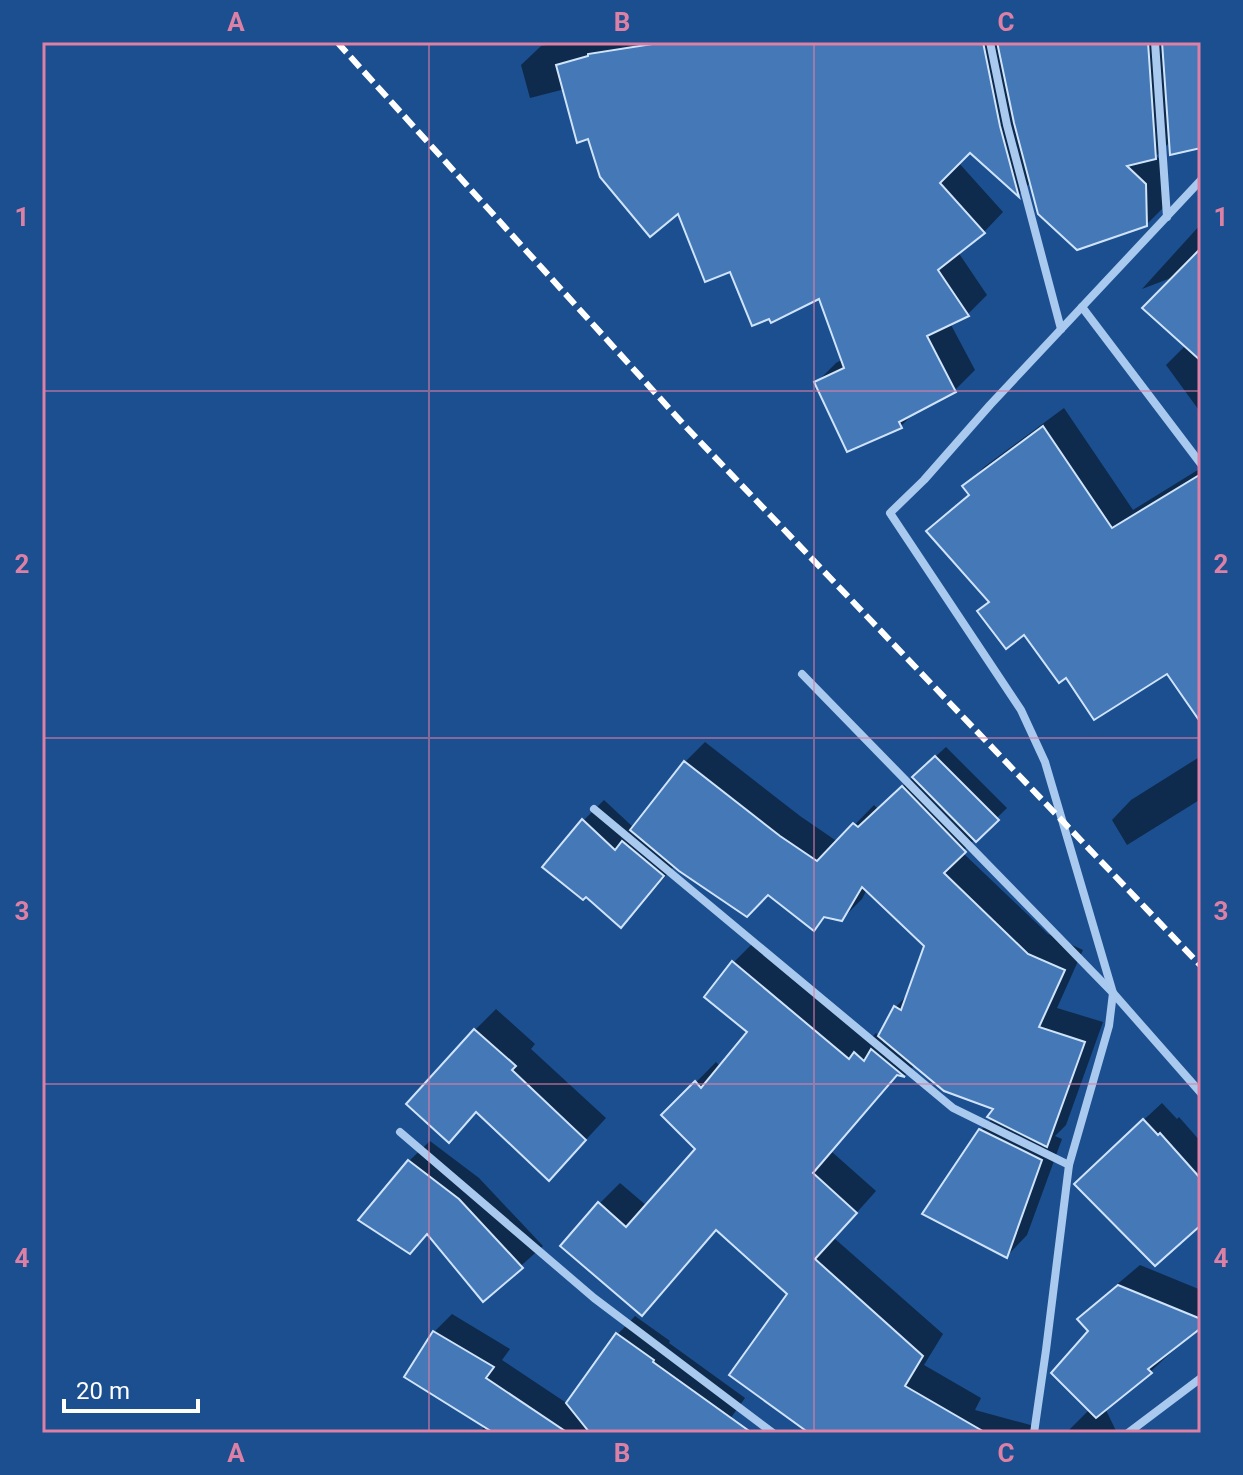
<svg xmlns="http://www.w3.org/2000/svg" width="1243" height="1475" font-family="Roboto,sans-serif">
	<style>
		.shadow { fill: #0007 }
		.building { fill: #4478b7; stroke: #cfe3fa; stroke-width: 2 }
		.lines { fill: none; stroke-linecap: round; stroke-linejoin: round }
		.street { stroke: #a9c9ee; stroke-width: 8 }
		.rail { stroke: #fff; stroke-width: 6; stroke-dasharray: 14 6; stroke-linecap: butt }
		.grid { fill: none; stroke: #dd80a5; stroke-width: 2; stroke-opacity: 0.55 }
		.neatline { fill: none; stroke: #dd80a5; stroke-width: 3 }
		.grid-label { font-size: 26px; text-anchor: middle; font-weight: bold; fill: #dd80a5 }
	</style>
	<rect width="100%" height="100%" fill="#1b4f8f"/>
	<g class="shadow">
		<polygon points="564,42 1201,42 1201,146 1171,141 1156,156 1165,164 1166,205 1146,225 1031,182 1019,194 970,150 958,162 1003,212 984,232 958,252 987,295 968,314 950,323 975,370 955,390 916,411 901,426 817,382 836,363 843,359 820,296 679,210 590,137 565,89 530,98 521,65 541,46"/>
		<polygon points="1201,224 1201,413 1166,365 1186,345 1176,276 1142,289"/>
		<polygon points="1064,408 1133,510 1201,468 1201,719 1167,671 1024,633 979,612 990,601 928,531 970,493 965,487 984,467"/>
		<polygon points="705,742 800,816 838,842 874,805 878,809 946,747 1007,808 962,852 1048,934 1083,950 1057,1008 1103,1022 1066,1125 1055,1136 1062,1139 1027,1235 1007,1256 981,1130 993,1118 996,1108 915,1065 905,1075 899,1073 832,1152 876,1191 834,1238 943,1334 924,1365 981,1398 975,1410 1034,1426 1033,1433 814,1433 790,1294 717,1229 663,1293 642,1313 599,1204 620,1183 647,1206 697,1149 664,1115 716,1062 721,1067 750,1032 733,963 754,942 870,1039 876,1033 880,1037 896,1007 908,994 926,945 867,889 862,899 842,919 827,915 814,929 768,893 675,865 642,904 621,925 586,894 545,867 584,820 604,800 634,828 685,762"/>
		<polygon points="1201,756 1201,799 1127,845 1112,820 1131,800"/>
		<polygon points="496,1009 535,1044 531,1049 606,1118 570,1157 477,1111 449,1141 475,1030"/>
		<polygon points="1162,1103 1177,1119 1179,1117 1201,1142 1201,1222 1094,1166"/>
		<polygon points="430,1141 479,1178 543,1246 484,1299 429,1232 410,1252 409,1161"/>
		<polygon points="1140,1265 1201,1290 1201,1325 1151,1371 1105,1408 1117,1433 1066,1433 1090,1409 1091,1331 1080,1319 1101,1298"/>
		<polygon points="452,1314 510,1349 502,1360 568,1404 618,1334 635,1316 670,1341 669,1343 745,1398 720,1433 480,1433 485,1425 434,1332"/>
	</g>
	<g class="building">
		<polygon points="665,42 983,42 1000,126 1019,197 970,153 940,183 985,233 938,270 969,316 927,336 956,392 899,422 902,428 847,452 814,382 844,368 819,299 771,323 769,319 752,326 730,272 705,282 678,214 650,237 600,177 588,139 577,143 556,65 588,56 588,54"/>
		<polygon points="997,42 1148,42 1156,159 1127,166 1146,184 1147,226 1077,250 1038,214 1014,123"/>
		<polygon points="1162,42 1201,42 1201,148 1170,155"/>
		<polygon points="1201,248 1201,361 1142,308"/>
		<polygon points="1043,426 1112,528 1201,474 1201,723 1167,674 1094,720 1066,678 1059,683 1024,635 1006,649 977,611 989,602 926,531 969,495 962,486"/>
		<polygon points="935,756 999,820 976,842 912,777"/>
		<polygon points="684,761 780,836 817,861 853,823 858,827 902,786 966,852 944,873 1028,954 1065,970 1039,1027 1085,1042 1047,1147 987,1117 993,1109 944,1091 878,1036 894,1006 901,1010 924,946 862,887 842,921 824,917 814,931 768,895 747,917 679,871 630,830"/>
		<polygon points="582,819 615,850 622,841 664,876 621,928 586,897 583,900 542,867"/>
		<polygon points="732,961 849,1059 854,1052 864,1061 871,1049 905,1077 897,1075 813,1173 857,1213 815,1259 923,1356 905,1386 986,1433 809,1433 729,1375 787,1294 716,1230 642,1316 560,1246 598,1202 626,1227 695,1149 661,1115 695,1081 701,1088 747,1032 704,997"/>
		<polygon points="474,1029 516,1066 512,1070 586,1140 549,1181 476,1112 449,1143 406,1104"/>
		<polygon points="1143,1119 1158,1135 1160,1133 1201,1179 1201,1225 1155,1266 1074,1184"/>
		<polygon points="979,1129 1042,1160 1007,1258 922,1214"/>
		<polygon points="408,1160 459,1199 523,1268 483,1302 427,1234 410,1254 358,1220"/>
		<polygon points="1118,1285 1201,1319 1201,1328 1148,1369 1152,1373 1096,1418 1051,1373 1088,1331 1077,1319"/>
		<polygon points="433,1331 494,1367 486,1378 568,1433 494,1433 404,1377"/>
		<polygon points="616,1333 654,1360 653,1362 752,1433 590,1433 566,1403"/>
	</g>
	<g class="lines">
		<g class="street">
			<polyline points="990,42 1007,125 1061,329"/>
			<polyline points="1155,42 1167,217"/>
			<polyline points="1082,307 1201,464"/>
			<polyline points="802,674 1113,993 1201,1093"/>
			<polyline points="594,809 953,1108 1069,1165"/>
			<polyline points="400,1132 594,1298 773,1433"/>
			<polyline points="1034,1433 1046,1350 1069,1165 1109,1026 1113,993 1045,762 1021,710 890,513 924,480 990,405 1201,180"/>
			<polyline points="1128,1433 1201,1378"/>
		</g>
		<polyline class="rail" points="337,42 687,428 1201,966"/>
	</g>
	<path class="grid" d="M429 42V1433M814 42V1433M42 391H1201M42 738H1201M42 1084H1201"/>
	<rect width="1243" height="1475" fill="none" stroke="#1b4f8f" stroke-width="88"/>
	<path d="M64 1399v12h134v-12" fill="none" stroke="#ffffff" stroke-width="4"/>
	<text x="76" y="1399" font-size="24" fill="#ffffff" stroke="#1b4f8f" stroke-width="6" paint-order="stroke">20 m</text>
	<rect x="44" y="44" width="1155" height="1387" class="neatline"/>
	<g class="grid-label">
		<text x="236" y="31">A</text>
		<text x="622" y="31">B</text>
		<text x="1006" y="31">C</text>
		<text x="22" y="226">1</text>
		<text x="1221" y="226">1</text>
		<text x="22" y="573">2</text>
		<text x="1221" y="573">2</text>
		<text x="22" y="920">3</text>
		<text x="1221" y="920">3</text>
		<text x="22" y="1267">4</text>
		<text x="1221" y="1267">4</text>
		<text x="236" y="1462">A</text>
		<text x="622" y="1462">B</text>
		<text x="1006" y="1462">C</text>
	</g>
</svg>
